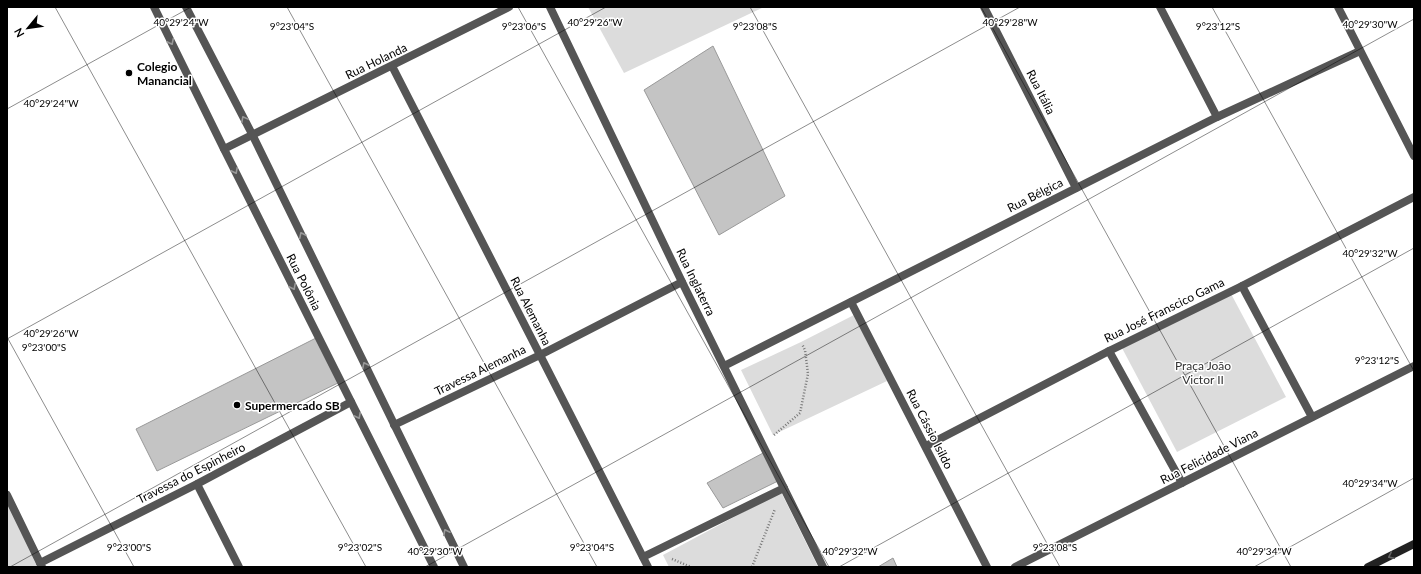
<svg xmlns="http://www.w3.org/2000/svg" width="1421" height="574" font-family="Lato,sans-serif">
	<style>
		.green { fill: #dcdcdc }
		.building { fill: #c4c4c4; stroke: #999 }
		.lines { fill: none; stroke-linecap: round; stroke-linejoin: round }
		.path { stroke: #777; stroke-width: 2.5; stroke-dasharray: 1 2; stroke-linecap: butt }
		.minor { stroke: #555; stroke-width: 8 }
		.tertiary { stroke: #555; stroke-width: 8 }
		.secondary { stroke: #222; stroke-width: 8 }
		.oneway { stroke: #999 }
		.oneway2 { stroke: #646464 }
		.ticks { fill: none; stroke: #000; stroke-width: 1; stroke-opacity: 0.45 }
		.poi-dot { fill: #000; stroke: #fff; stroke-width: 1.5 }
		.labels { text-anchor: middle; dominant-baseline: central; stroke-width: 3; stroke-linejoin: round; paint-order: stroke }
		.street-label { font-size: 12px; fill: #000; stroke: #fff }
		.poi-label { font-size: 12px; font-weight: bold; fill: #000; stroke: #fff; text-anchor: start }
		.park-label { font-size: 12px; fill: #333; stroke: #fff }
		.ticks-label { font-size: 10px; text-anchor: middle; fill: #000; stroke: #fff; stroke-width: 3; stroke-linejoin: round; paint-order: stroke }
	</style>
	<rect width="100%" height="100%" fill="#fff"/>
	<g class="green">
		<polygon points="588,7 764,7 624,73"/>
		<polygon points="1229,290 1286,397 1177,452 1122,348"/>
		<polygon points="854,315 887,381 773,435 741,370 801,342"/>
		<polygon points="781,492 818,567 669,567 663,555"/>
		<polygon points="7,500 41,567 7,567"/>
	</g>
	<g class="building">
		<polygon points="713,46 785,196 719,235 644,90"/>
		<polygon points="318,337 340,382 157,471 136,429"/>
		<polygon points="765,452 780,480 723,508 707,483"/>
		<polygon points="893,558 897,567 878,567"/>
	</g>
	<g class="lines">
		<g class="path">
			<polyline points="774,435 800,413 808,374 805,350 802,344"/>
			<polyline points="672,559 691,567"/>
			<polyline points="752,567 775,509"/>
		</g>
		<g class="minor">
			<polyline points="550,7 682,282 823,567"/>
			<polyline points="984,7 1076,188"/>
			<polyline points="1160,7 1217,117"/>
			<polyline points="1338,7 1414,156"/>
			<polyline points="392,66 540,355 648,567"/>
			<polyline points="224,149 509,7"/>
			<polyline points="1242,286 1312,417"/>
			<polyline points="851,302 987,567"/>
			<polyline points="1109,351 1182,483"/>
			<polyline points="724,366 1217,117 1360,51"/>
			<polyline points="394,425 540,355 682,282"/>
			<polyline points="926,446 1109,351 1242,286 1414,197"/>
			<polyline points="197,484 239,567"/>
			<polyline points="7,495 42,567"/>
			<polyline points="643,557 784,488"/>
			<polyline points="40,563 197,484 351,402"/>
			<polyline points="1015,567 1414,366"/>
		</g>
		<g class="tertiary">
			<polyline points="154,7 224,149 434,567"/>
			<polyline points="186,7 252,134 464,567"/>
		</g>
		<polyline class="secondary" points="1368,567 1414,544"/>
	</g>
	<defs><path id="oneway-chevron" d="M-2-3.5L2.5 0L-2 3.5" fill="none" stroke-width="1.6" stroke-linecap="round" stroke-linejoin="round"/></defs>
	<g class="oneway">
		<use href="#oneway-chevron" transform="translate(171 42) rotate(64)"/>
		<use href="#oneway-chevron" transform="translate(244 119) rotate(-118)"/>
		<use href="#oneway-chevron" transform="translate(235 171) rotate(63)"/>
		<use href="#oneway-chevron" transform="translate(302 235) rotate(-116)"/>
		<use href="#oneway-chevron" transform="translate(293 287) rotate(63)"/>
		<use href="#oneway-chevron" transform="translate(365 365) rotate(-116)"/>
		<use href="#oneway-chevron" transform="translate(358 416) rotate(63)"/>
		<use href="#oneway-chevron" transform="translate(446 532) rotate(-116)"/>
	</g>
	<use class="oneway2" href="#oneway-chevron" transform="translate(1391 556) rotate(154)"/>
	<path class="ticks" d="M55 7 366 567M287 7 597 567M518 7 829 567M750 7 1060 567M981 7 1291 567M1212 7 1414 371M7 109 191 7M7 337 134 567M7 339 606 7M10 567 1020 7M425 567 1414 19M839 567 1414 248M1254 567 1414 478"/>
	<g class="poi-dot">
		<circle cx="129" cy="73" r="4"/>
		<circle cx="237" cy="405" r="4"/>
	</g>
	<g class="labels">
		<g class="street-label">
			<text transform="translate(376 61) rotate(-26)">Rua Holanda</text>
			<text transform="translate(1041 92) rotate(63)">Rua Itália</text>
			<text transform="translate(1035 195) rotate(-27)">Rua Bélgica</text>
			<text transform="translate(304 282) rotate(63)">Rua Polônia</text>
			<text transform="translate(696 282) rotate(64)">Rua Inglaterra</text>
			<text transform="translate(1164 310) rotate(-26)">Rua José Franscico Gama</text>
			<text transform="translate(531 311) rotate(63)">Rua Alemanha</text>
			<text transform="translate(480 370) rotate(-26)">Travessa Alemanha</text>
			<text transform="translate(930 429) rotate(63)">Rua Cássio Isildo</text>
			<text transform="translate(1209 456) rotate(-27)">Rua Felicidade Viana</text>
			<text transform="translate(191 473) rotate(-27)">Travessa do Espinheiro</text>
		</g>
		<g class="poi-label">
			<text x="137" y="66">Colegio<tspan x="137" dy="14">Manancial</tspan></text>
			<text x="245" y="405">Supermercado SB</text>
		</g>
		<g class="park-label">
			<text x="1203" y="365">Praça João<tspan x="1203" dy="14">Victor II</tspan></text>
		</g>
	</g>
	<g class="ticks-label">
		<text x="181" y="26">40°29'24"W</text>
		<text x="595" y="26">40°29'26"W</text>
		<text x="1010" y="26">40°29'28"W</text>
		<text x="1370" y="28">40°29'30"W</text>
		<text x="292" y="30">9°23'04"S</text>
		<text x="524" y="30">9°23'06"S</text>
		<text x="755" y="30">9°23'08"S</text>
		<text x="1218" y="30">9°23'12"S</text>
		<text x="51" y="107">40°29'24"W</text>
		<text x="1370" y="257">40°29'32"W</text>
		<text x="51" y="337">40°29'26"W</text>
		<text x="44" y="351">9°23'00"S</text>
		<text x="1377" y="364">9°23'12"S</text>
		<text x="1370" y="487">40°29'34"W</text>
		<text x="129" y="551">9°23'00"S</text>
		<text x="360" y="551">9°23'02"S</text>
		<text x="592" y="551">9°23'04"S</text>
		<text x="1055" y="551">9°23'08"S</text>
		<text x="435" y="555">40°29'30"W</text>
		<text x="850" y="555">40°29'32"W</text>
		<text x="1264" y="555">40°29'34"W</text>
	</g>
	<rect width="1421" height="574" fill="none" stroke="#000000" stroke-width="16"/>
	<g transform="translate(28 28) rotate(241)" stroke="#ffffff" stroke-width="3" paint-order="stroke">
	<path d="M0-3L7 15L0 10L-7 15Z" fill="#000000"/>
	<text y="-6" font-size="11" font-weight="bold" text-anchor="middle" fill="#000000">N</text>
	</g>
</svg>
